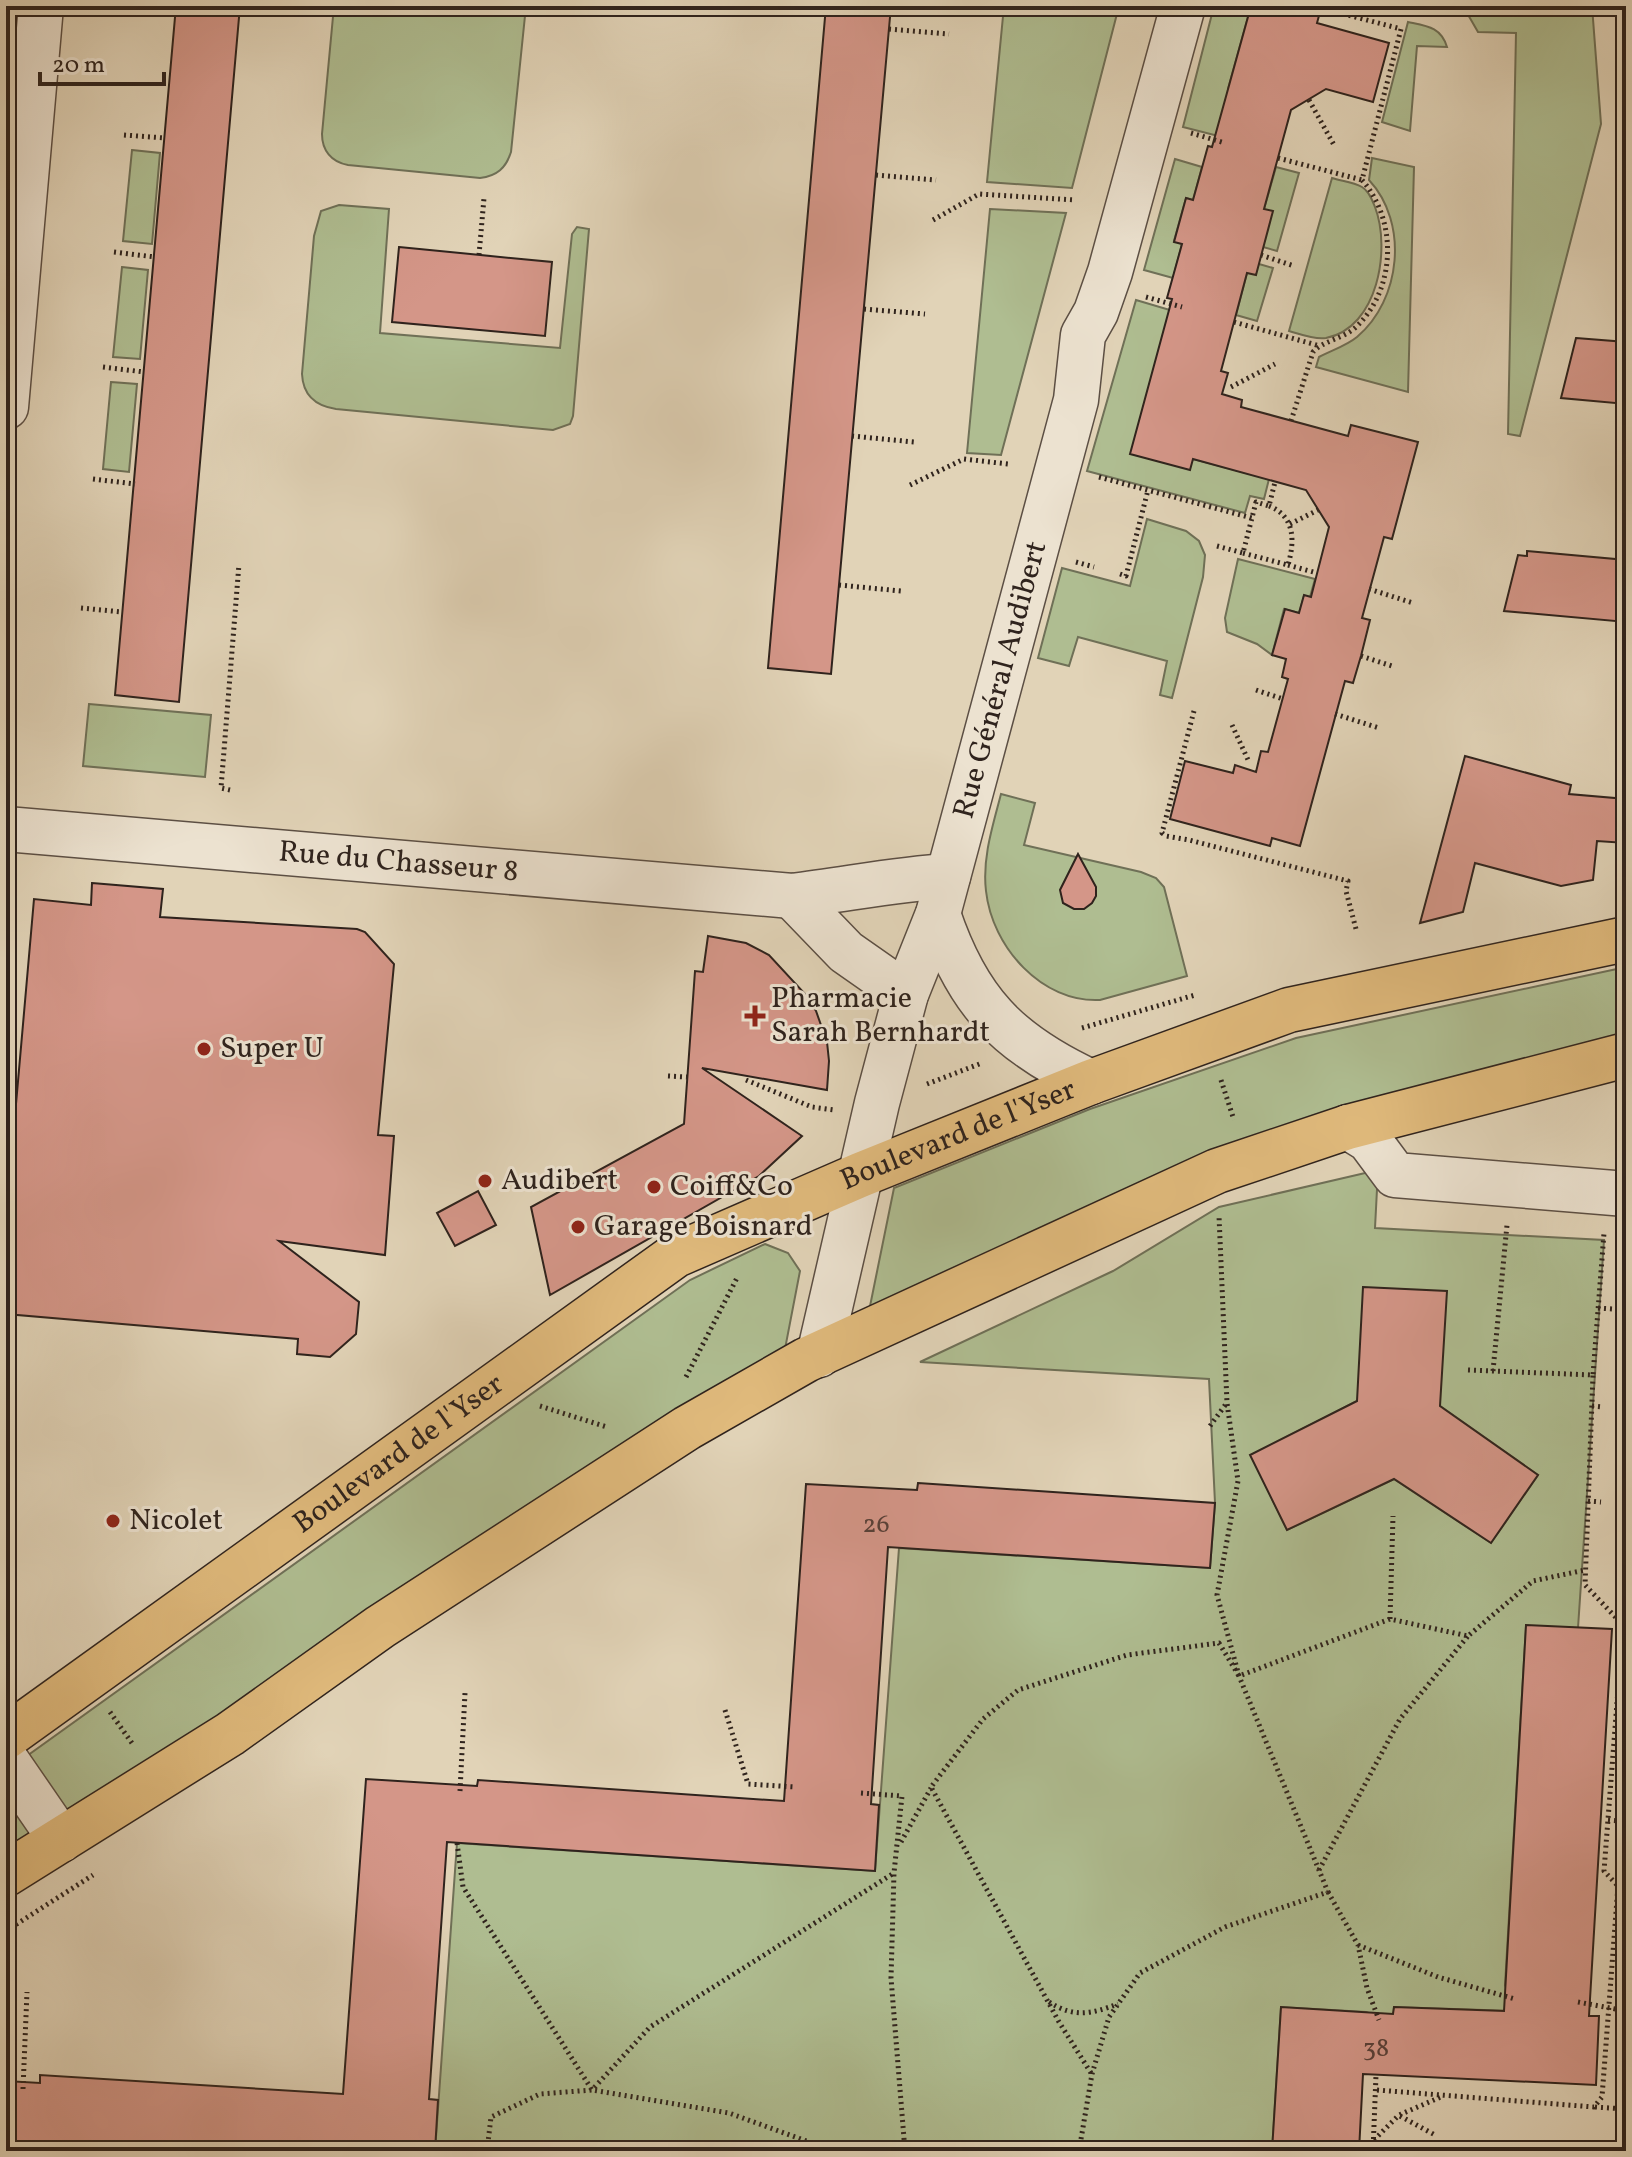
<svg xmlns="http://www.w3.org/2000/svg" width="1632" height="2157" font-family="Vollkorn,serif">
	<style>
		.green { fill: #afbd91; stroke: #6f7057; stroke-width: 2; fill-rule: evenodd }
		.building { fill: #d49688; stroke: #2f231d; stroke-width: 2 }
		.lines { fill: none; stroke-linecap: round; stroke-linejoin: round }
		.minor-casing { stroke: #5c4f44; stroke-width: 47 }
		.major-casing { stroke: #2f231d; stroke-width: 47 }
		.path { stroke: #2f231d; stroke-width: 5; stroke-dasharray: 2 4; stroke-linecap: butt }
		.minor { stroke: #ece2d0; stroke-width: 44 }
		.major { stroke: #e0ba7c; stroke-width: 44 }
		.poi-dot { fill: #8f2418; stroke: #ece2d0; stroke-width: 3 }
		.labels { text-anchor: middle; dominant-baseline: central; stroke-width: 6; stroke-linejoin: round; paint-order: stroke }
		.number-label { font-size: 26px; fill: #584038 }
		.street-label { font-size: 30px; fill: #2f231d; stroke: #ece2d0 }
		.poi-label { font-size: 30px; fill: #2f231d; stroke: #ece2d0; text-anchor: start }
	</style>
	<rect width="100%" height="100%" fill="#e1d3b7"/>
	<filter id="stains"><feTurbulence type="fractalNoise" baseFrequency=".0025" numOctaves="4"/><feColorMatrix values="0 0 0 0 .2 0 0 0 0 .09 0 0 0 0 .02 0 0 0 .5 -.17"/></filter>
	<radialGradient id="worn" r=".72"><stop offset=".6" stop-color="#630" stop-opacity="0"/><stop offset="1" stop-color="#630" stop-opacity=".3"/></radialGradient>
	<g class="green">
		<path d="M334 6H526L511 152C506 168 497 176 480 178L348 165C331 162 322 150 322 134Z"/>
		<polygon points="1004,6 1119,6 1072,188 987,182"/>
		<polygon points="1214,6 1251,6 1228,89 1226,138 1183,127"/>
		<polygon points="1463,6 1592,6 1601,124 1520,436 1508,434 1516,33 1478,32"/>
		<path d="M1408 22C1427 26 1441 27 1447 47L1417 46 1410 131 1382 122Z"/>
		<polygon points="132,150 160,153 152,244 123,241"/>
		<path d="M1372 158 1414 167 1408 392 1316 367 1319 357C1332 350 1346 346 1357 337 1401 300 1409 223 1369 180Z"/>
		<polygon points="1175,159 1202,167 1193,200 1186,198 1174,241 1182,244 1173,278 1144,270"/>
		<polygon points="1276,167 1299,173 1277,251 1263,247 1264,209"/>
		<path d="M1332 178C1341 181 1353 182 1362 187 1369 191 1372 200 1375 207 1391 249 1378 328 1326 338 1314 340 1300 334 1289 331Z"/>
		<path d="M339 205 389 209 380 333 560 348 572 234 577 227 589 229 573 416 570 424 553 430 336 409C316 406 303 396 302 374L314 236 321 211Z"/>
		<polygon points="990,209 1066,213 1001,455 967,453"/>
		<polygon points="1259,264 1273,268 1257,321 1236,315 1247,273"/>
		<polygon points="122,267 148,270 140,359 113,357"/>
		<polygon points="1136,300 1180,313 1193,459 1269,479 1264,499 1250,496 1245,513 1087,471"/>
		<polygon points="111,382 137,384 129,472 103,469"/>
		<polygon points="1147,519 1186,531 1199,541 1205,555 1203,577 1172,698 1160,695 1167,661 1078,637 1069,666 1038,658 1062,568 1130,586"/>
		<polygon points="1238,559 1315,579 1310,597 1304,596 1299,613 1284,609 1272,655 1257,644 1227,632 1225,618"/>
		<polygon points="89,704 211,715 205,777 83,766"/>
		<path d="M1001 794 1035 803 1024 845 1141 872 1156 878 1164 887 1187 976 1100 1000C1042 1003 992 947 986 891 982 858 993 825 1001 794Z"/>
		<polygon points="1626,967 1626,1040 868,1316 894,1188 1090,1109 1296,1038"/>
		<path d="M1378 1170 1375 1228 1604 1240 1578 1628 1526 1626 1505 1985 1514 2011 1394 2007 1393 2022 1366 2012 1281 2007 1272 2151H435L457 1843 875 1871 899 1548 1210 1568 1215 1503 1209 1379 920 1362 1113 1271 1219 1207ZM1357 1401 1440 1406 1538 1475 1491 1543 1394 1479 1287 1530 1251 1455Z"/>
		<polygon points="765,1244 788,1253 800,1271 785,1349 6,1856 6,1771 690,1280"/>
	</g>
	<g class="building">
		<polygon points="176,6 240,6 179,702 115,695"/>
		<polygon points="826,6 891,6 831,674 768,668"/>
		<polygon points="1251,6 1299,6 1320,12 1317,23 1389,43 1373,102 1326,89 1291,110 1264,209 1273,211 1256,275 1247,273 1221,371 1228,373 1222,394 1242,400 1241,407 1348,436 1351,425 1418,442 1392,539 1384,537 1362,618 1370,620 1361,656 1353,683 1345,681 1300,846 1272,838 1270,846 1170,819 1185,761 1233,773 1235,765 1256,772 1261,751 1268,752 1288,679 1282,677 1286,659 1272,655 1285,609 1299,613 1304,595 1311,597 1329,527 1306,490 1193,459 1190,470 1130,454 1172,299 1167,298 1182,244 1174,242 1186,198 1193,200 1208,146 1212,147"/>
		<polygon points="399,247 552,262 545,336 392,322"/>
		<polygon points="1576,338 1626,342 1626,404 1561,398"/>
		<polygon points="1527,551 1626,560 1626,622 1504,611 1518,555 1527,556"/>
		<polygon points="1465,756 1571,785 1569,794 1626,799 1626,843 1597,841 1593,880 1561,886 1475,863 1463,912 1420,923"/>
		<polygon points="1078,854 1096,887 1096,896 1092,903 1084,909 1074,909 1063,903 1060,890"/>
		<polygon points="92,883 163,889 160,917 357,929 365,932 394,964 378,1135 394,1136 385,1255 279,1241 359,1302 356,1334 330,1357 297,1354 298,1339 6,1314 6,1195 8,1195 34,899 91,905"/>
		<polygon points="708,936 746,943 769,955 806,995 816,1011 827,1042 829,1061 827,1090 702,1068 802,1136 759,1176 550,1295 531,1207 684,1124 695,971 703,972"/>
		<polygon points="478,1191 496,1225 455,1246 437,1213"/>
		<polygon points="1363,1287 1447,1291 1440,1406 1538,1475 1491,1543 1394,1479 1287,1530 1250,1455 1357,1401"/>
		<polygon points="918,1483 1215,1503 1210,1568 888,1547 871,1804 879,1805 875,1871 447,1842 429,2099 438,2100 435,2151 160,2151 6,2142 6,2081 40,2083 40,2075 343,2094 366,1779 477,1786 478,1780 784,1801 806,1484 917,1490"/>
		<polygon points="1526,1625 1612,1629 1589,2016 1599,2016 1596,2085 1363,2074 1359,2151 1272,2151 1281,2007 1393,2014 1394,2007 1504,2011"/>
	</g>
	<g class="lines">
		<g class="minor-casing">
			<g id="minor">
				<polyline points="6,407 41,6"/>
				<path id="s1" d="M6 829 792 896C844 890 896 879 948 876"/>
				<polyline points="792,896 846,952 906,994"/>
				<path d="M938 914C967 1001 1007 1043 1091 1082"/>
				<polyline points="1348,1127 1369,1140 1395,1175 1626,1194"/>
				<path id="s2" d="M819 1355 877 1103 906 994 938 914 1076 400 1083 335 1096 312 1110 272 1183 6"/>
				<polyline points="6,1760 61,1840"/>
			</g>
		</g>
		<g class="major-casing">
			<g id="major">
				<path id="s3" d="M6 1737 676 1255 860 1175 1091 1082 1289 1010 1626 939"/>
				<polyline points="6,1874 230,1734 380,1627 687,1428 806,1360 1217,1171 1348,1127 1626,1055"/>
			</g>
		</g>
		<g class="path">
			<polyline points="889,29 949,34"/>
			<polyline points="1309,100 1334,145"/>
			<polyline points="1191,133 1225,143"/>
			<polyline points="124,135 165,138"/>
			<polyline points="1278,158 1362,180"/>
			<polyline points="876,175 936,180"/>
			<polyline points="933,220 979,194 1076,200"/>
			<polyline points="114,252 155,257"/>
			<polyline points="479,255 484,198"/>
			<polyline points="1261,255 1294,266"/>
			<polyline points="1146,297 1182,307"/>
			<polyline points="864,309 925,314"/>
			<polyline points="1234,322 1320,346"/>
			<polyline points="103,367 144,372"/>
			<polyline points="1231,387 1275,364"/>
			<path d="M1291 421 1313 352C1324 340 1343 339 1356 327 1396 289 1398 221 1362 180L1401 29 1314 6"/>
			<polyline points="852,436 914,442"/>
			<polyline points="1099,477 1252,518"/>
			<polyline points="93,479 135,484"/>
			<polyline points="910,485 964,459 1008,464"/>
			<polyline points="1290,524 1318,510"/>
			<polyline points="1217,546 1243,553 1256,502 1269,506 1275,482"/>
			<path d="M1243 553 1288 565C1295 541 1295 516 1269 506"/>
			<polyline points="1076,562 1094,567"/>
			<polyline points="1288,565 1317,573"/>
			<polyline points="1120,574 1126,576 1148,490"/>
			<polyline points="839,585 901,591"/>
			<polyline points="1369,589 1413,603"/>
			<polyline points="81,608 122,612"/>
			<polyline points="1361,656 1395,667"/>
			<polyline points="1256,690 1283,699"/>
			<polyline points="1194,711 1162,833 1166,836 1189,840 1348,881 1346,891 1356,929"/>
			<polyline points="1335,714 1379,728"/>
			<polyline points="1232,725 1249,762"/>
			<polyline points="230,790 221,788 239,564"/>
			<polyline points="1082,1028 1195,995"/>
			<polyline points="668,1076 687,1077"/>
			<polyline points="746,1080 812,1107 834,1110"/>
			<polyline points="1221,1080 1234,1120"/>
			<polyline points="927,1084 982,1063"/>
			<polyline points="1598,1308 1612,1309"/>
			<polyline points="1468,1370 1593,1375 1604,1233"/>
			<polyline points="1493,1371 1507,1225"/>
			<polyline points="686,1377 738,1276"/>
			<polyline points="540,1406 607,1427"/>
			<polyline points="1592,1406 1602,1407"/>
			<polyline points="1210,1426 1226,1404"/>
			<polyline points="1588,1501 1601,1502"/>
			<polyline points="1390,1619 1393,1516"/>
			<polyline points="725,1710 748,1784 796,1787"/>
			<polyline points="110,1712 134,1746"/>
			<polyline points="1616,1723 1626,1724"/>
			<polyline points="460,1791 465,1693"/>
			<polyline points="861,1793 902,1796 894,1873 891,1978 905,2151"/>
			<polyline points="1608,1820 1620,1821"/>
			<polyline points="901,1842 931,1788"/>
			<polyline points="457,1843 463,1887 592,2090 729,2113 834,2151"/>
			<polyline points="1319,1870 1400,1719 1468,1636"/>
			<polyline points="1328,1892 1358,1945 1367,1988 1379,2020"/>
			<polyline points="6,1931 93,1875"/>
			<polyline points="1358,1945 1438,1977 1515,1999"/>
			<path d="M1049 2002C1074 2018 1091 2014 1118 2004"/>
			<polyline points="1578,2002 1626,2011"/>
			<polyline points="1091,2073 1059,2022 931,1787 983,1719 1018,1690 1127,1655 1219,1643 1239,1676 1390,1619 1468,1636 1533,1581 1585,1570"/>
			<polyline points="23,2089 27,1992"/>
			<polyline points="1377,2090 1594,2107 1602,2097 1618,1886 1604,1871 1623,1625 1585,1585 1593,1375"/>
			<polyline points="1595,2107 1626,2109"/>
			<polyline points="1400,2116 1435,2135"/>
			<polyline points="1374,2140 1399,2115 1443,2096"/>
			<polyline points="487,2151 491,2117 540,2094 592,2090 650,2027 894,1873"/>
			<polyline points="1079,2151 1092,2074 1109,2017 1140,1973 1225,1927 1328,1892 1239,1676 1217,1595 1238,1481 1227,1403 1219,1216"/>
			<polyline points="1373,2151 1376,2075"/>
		</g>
		<use href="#minor" class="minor"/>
		<use href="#major" class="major"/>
	</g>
	<g class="poi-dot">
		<path d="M751 1004h8v8h8v8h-8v8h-8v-8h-8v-8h8z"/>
		<circle cx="204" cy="1049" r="8"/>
		<circle cx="485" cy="1181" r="8"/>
		<circle cx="654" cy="1187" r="8"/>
		<circle cx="578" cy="1227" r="8"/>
		<circle cx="113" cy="1521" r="8"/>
	</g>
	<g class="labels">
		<g class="number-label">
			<text x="876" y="1525">26</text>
			<text x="1376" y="2049">38</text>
		</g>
		<g class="street-label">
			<text stroke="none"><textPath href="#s2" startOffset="700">Rue Général Audibert</textPath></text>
			<text stroke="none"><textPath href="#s1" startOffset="394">Rue du Chasseur 8</textPath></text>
			<text stroke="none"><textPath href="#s3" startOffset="1132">Boulevard de l'Yser</textPath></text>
			<text stroke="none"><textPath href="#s3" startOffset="484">Boulevard de l'Yser</textPath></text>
		</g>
		<g class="poi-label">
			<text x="771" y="999">Pharmacie<tspan x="771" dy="34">Sarah Bernhardt</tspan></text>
			<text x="220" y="1049">Super U</text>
			<text x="501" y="1181">Audibert</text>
			<text x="670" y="1187">Coiff&amp;Co</text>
			<text x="594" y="1227">Garage Boisnard</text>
			<text x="129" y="1521">Nicolet</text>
		</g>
	</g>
	<rect width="1632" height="2157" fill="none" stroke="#e1d3b7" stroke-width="32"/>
	<rect x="8" y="8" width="1616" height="2141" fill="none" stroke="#2f231d" stroke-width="4"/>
	<rect x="16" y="16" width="1600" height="2125" fill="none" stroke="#2f231d" stroke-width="2"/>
	<path d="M40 72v12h124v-12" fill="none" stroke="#2f231d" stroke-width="4"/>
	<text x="52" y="72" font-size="24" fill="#2f231d" stroke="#ece2d0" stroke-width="6" paint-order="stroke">20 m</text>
	<rect width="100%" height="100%" filter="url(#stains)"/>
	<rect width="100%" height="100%" fill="url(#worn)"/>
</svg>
